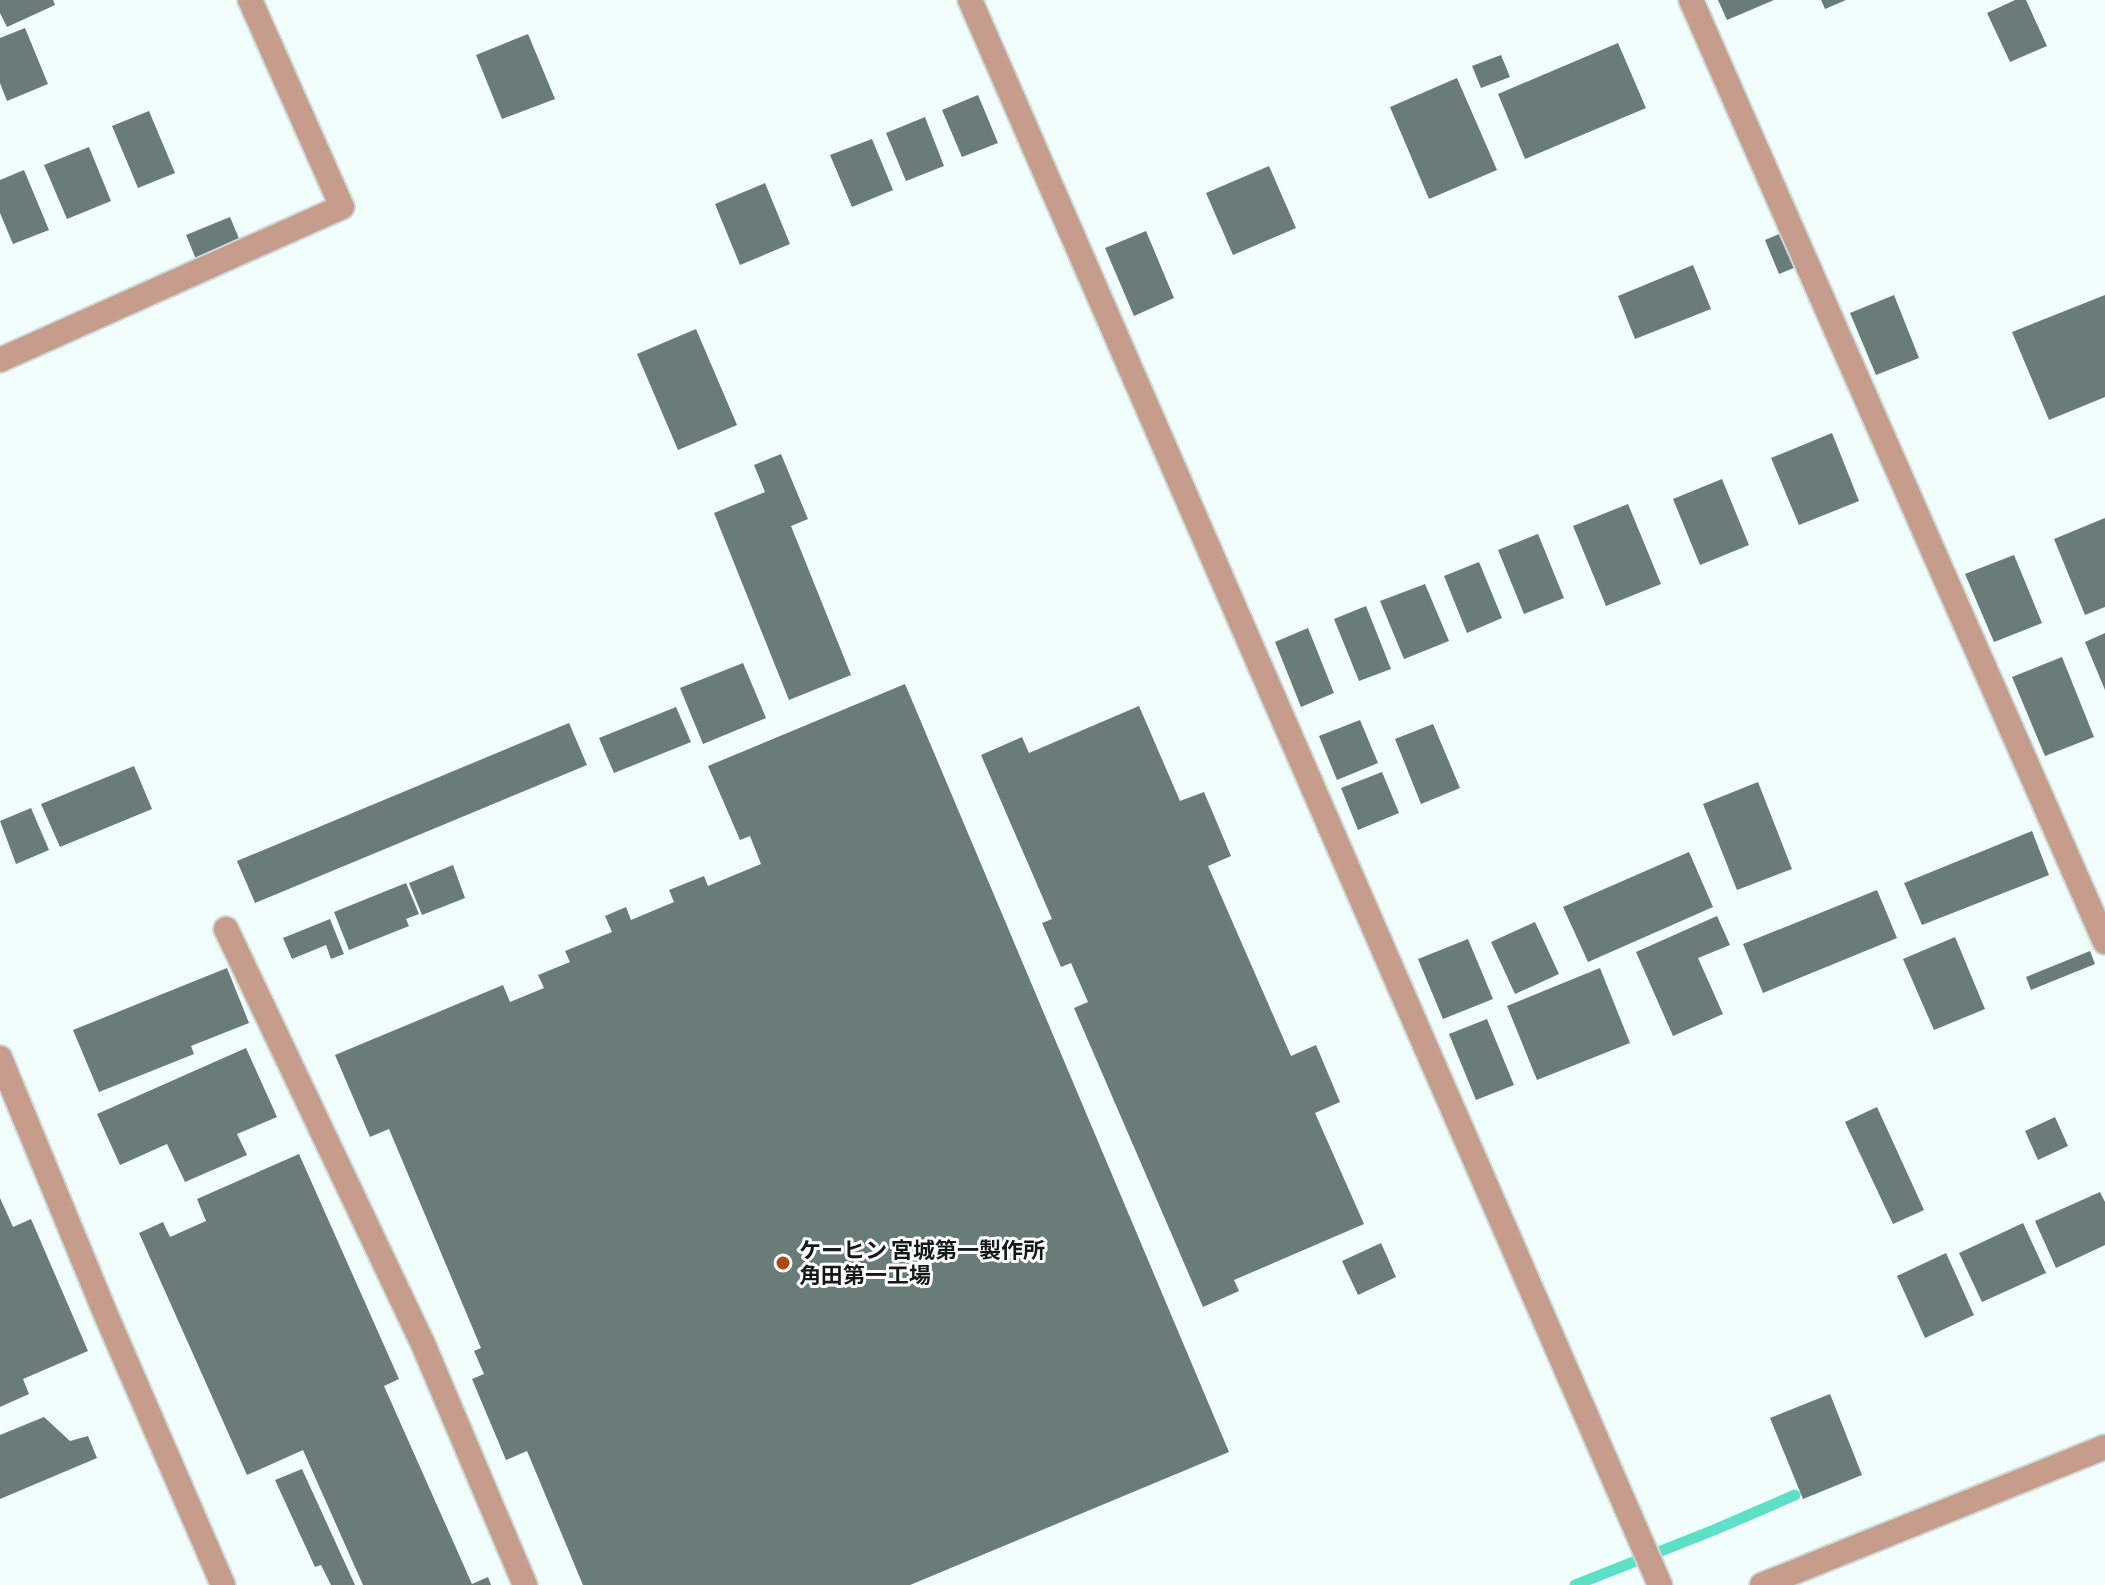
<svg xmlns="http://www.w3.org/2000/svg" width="2105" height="1585" font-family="Bitter,'Noto Sans JP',serif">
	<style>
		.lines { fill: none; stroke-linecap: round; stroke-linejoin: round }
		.stream { stroke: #5de0c7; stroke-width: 11 }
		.building { fill: #697c77 }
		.minor-casing { stroke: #cddad7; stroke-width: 28 }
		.minor { stroke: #c69c8d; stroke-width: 24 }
		.poi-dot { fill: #ac461b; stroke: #fff; stroke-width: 3 }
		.labels { text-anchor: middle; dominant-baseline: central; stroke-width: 6; stroke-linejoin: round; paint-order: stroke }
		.poi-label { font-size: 22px; font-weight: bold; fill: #131b19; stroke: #fff; text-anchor: start }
	</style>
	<rect width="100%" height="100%" fill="#f1fefb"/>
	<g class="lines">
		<polyline class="stream" points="1575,1585 1714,1530 1795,1495"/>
	</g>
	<g class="building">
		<polygon points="0,0 53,0 55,5 7,27 0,13"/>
		<polygon points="1718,0 1774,0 1727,20"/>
		<polygon points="1821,0 1846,0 1825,9"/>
		<polygon points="2015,0 2026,0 2047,46 2010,62 1987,13"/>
		<polygon points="25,28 48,84 7,101 0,83 0,38"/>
		<polygon points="528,34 555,99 502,119 476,55"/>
		<polygon points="1618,43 1646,108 1525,159 1498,94"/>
		<polygon points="1501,55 1510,77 1481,88 1472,66"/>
		<polygon points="1457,78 1497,170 1429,199 1390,107"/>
		<polygon points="978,95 998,143 962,157 942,110"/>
		<polygon points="149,111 175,173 138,188 112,126"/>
		<polygon points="925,117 944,166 906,181 886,133"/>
		<polygon points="872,139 893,190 852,207 830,155"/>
		<polygon points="89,147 111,201 67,219 44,165"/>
		<polygon points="1269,166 1296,228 1233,255 1206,193"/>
		<polygon points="24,170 49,230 13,244 0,213 0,180"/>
		<polygon points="765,183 790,244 740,265 715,204"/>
		<polygon points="230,217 245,253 201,271 186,235"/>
		<polygon points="1146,231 1174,298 1134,316 1105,248"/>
		<polygon points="1787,231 1801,265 1779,274 1765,240"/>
		<polygon points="1693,265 1711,309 1635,339 1618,296"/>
		<polygon points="1894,295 1919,358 1876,375 1850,313"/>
		<polygon points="2105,295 2105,397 2049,420 2012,332"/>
		<polygon points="696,329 737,425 678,450 637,354"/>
		<polygon points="1832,433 1859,501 1799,525 1771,458"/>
		<polygon points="781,454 808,519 791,526 851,675 789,700 714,513 765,492 754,465"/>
		<polygon points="1722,479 1749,545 1700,565 1673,499"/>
		<polygon points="1628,504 1661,584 1606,606 1573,526"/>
		<polygon points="2105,518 2105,607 2085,615 2054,539"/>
		<polygon points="1538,534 1564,598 1524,614 1498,550"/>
		<polygon points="2014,555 2042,623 1994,642 1965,574"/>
		<polygon points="1479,562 1502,618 1467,633 1444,576"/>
		<polygon points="1425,584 1449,641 1404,659 1380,601"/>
		<polygon points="1366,606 1391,669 1359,681 1334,619"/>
		<polygon points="1308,628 1334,693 1301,707 1275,642"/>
		<polygon points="2105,633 2105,690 2085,642"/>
		<polygon points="2062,657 2094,737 2045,756 2012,677"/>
		<polygon points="743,663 766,718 703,744 680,688"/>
		<polygon points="905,684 1229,1452 910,1585 583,1585 527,1451 506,1460 472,1379 484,1374 474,1351 481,1348 389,1129 370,1137 335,1055 503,985 510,1002 544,988 538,975 570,962 565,951 612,932 605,916 626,907 631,920 674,902 669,890 704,876 708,886 761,864 750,836 740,840 708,766"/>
		<polygon points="1139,706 1180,801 1204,792 1231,856 1208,866 1291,1056 1316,1045 1340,1102 1315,1113 1364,1224 1234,1280 1239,1291 1203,1307 1074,1008 1088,1002 1071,963 1061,967 1042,923 1052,919 981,755 1022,737 1029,753"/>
		<polygon points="676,707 691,742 614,773 599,738"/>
		<polygon points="1360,720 1378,763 1337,780 1319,736"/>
		<polygon points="569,723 587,765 255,903 237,861"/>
		<polygon points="1433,724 1460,788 1421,804 1395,739"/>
		<polygon points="134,766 152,809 60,847 41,804"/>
		<polygon points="1382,772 1399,813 1358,830 1341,788"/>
		<polygon points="1758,782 1792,869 1737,890 1703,804"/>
		<polygon points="31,808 49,850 16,864 0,821"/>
		<polygon points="2032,831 2049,875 1922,925 1904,883"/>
		<polygon points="1689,852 1713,907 1588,962 1563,907"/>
		<polygon points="453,865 465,898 422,915 409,883"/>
		<polygon points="406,883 419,914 406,919 409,926 349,950 334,912"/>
		<polygon points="1877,890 1897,938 1763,993 1743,944"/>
		<polygon points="1717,916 1730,945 1698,958 1723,1014 1673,1036 1636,952"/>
		<polygon points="330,919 344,954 331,959 326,945 292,959 283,938"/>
		<polygon points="1535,922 1559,974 1515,994 1491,942"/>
		<polygon points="1955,937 1985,1009 1934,1030 1903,959"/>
		<polygon points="1468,939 1493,999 1443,1019 1418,959"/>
		<polygon points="2090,951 2095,964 2031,990 2026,977"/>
		<polygon points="227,968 249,1023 191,1046 194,1054 99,1092 73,1030"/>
		<polygon points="1600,968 1630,1043 1537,1080 1507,1006"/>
		<polygon points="1487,1019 1514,1085 1476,1100 1449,1034"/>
		<polygon points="246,1048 277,1117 237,1134 247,1155 185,1182 167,1144 120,1165 97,1114"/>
		<polygon points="1877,1107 1924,1210 1893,1224 1845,1122"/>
		<polygon points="2055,1117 2068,1146 2038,1160 2025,1131"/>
		<polygon points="299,1154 399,1379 384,1386 472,1584 488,1577 491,1585 363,1585 303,1450 247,1475 139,1233 163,1222 170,1237 206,1221 197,1199"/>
		<polygon points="2100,1192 2105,1202 2105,1245 2056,1268 2035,1221"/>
		<polygon points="0,1198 13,1227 31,1219 88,1351 23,1379 29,1394 0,1407"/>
		<polygon points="2023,1223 2046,1273 1982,1302 1959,1253"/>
		<polygon points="1381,1243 1396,1277 1358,1295 1342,1261"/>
		<polygon points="1946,1253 1974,1315 1925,1338 1897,1276"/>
		<polygon points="1830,1394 1862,1475 1803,1499 1770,1418"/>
		<polygon points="44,1417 70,1441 88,1436 97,1458 0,1499 0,1435"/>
		<polygon points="302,1469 355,1585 331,1585 321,1565 315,1567 275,1480"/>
	</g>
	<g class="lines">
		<g class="minor-casing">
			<g id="minor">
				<polyline points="970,0 1660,1585"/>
				<polyline points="1691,0 2105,942"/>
				<polyline points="0,360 342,207 250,0"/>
				<polyline points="226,929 423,1344 525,1585"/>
				<polyline points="0,1058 106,1315 223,1585"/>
				<polyline points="1762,1585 2105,1447"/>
			</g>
		</g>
		<use href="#minor" class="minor"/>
	</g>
	<circle class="poi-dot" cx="783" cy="1263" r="8"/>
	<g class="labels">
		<g class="poi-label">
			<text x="799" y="1250">ケーヒン 宮城第一製作所<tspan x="799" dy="25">角田第一工場</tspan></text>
		</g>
	</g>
</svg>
